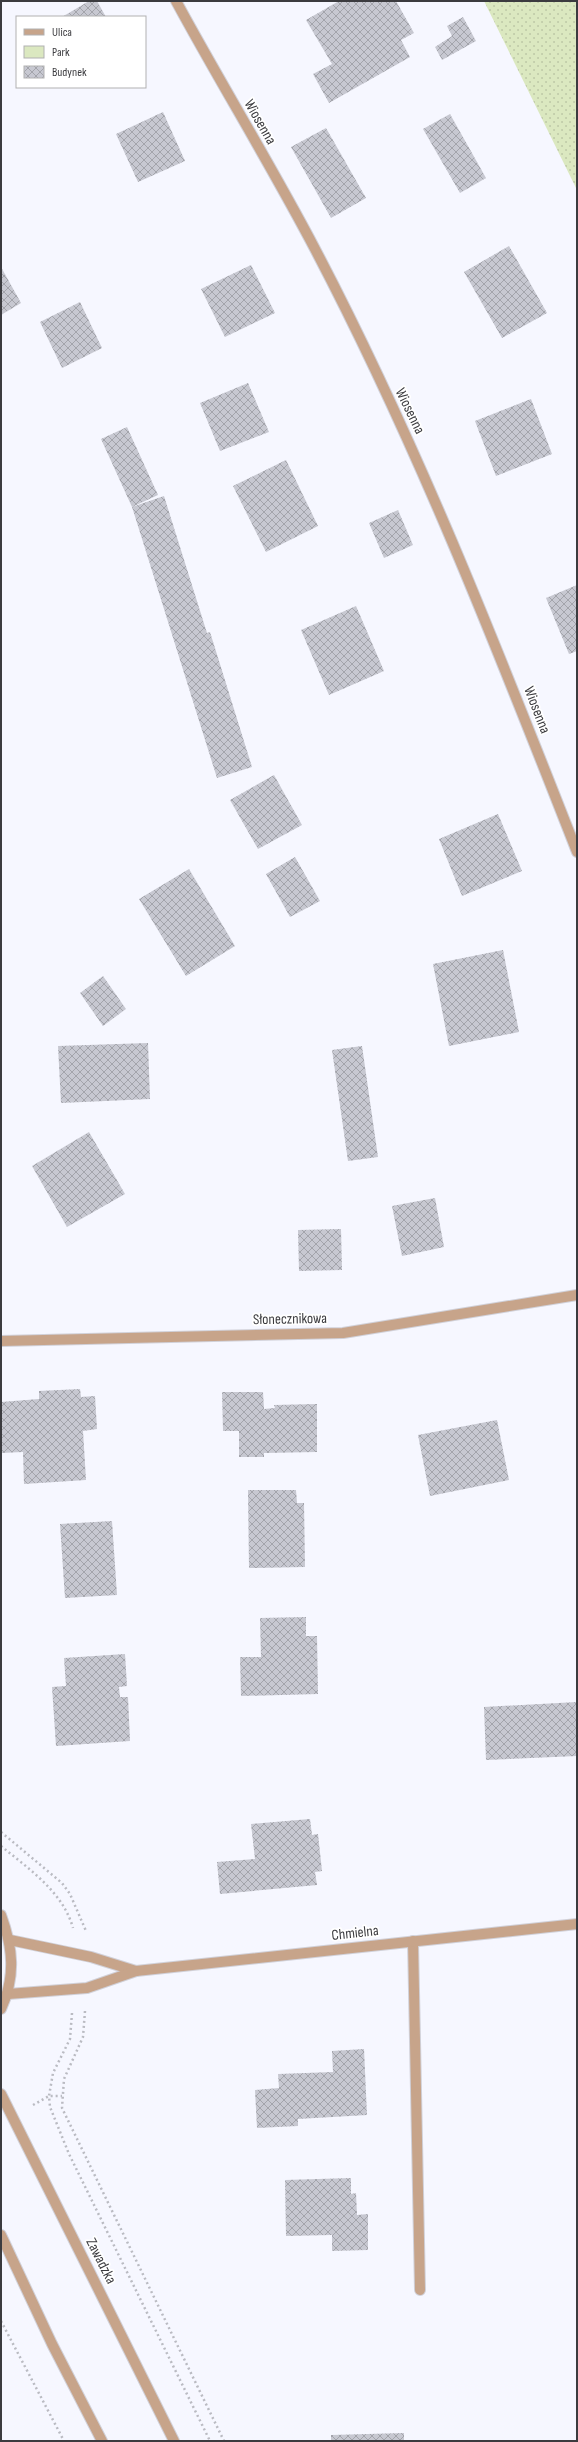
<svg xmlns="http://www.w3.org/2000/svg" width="578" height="2442" font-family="'Sofia Sans Condensed',sans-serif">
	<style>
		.green { fill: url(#green-dots) }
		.building { fill: url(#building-cross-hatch) }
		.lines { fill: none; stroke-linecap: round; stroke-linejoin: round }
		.minor-casing { stroke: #d1d1d9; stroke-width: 12 }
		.tertiary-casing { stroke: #d1d1d9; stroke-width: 12 }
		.path { stroke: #babbc2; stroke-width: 2.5; stroke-dasharray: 2 3; stroke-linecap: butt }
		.minor { stroke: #c7a48a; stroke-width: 10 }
		.tertiary { stroke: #c7a48a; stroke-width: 10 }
		.labels { text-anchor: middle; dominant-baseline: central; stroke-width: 3.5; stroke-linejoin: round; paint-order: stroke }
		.street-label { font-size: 15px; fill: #3b3b3f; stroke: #fff }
	</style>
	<defs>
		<pattern id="green-dots" width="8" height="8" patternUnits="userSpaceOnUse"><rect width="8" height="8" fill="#dbe8c0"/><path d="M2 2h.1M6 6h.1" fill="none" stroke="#bdc8a6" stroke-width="1.8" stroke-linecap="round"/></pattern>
		<pattern id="building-cross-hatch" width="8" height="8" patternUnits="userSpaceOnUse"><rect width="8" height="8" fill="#c7c8d1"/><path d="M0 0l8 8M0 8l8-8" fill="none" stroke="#a3a4ab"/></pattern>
	</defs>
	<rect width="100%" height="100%" fill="#f6f7ff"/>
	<polygon class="green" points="484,1 577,1 577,190"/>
	<g class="building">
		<polygon points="89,1 97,1 106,17 62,17"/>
		<polygon points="339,1 396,1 414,33 401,40 410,57 329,103 313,74 332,64 306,20"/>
		<polygon points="463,17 476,41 442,60 435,47 452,36 447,26"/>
		<polygon points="163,112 185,161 138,182 116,134"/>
		<polygon points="450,114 486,178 460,193 423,129"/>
		<polygon points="326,128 366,198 331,218 291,147"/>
		<polygon points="509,246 547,313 502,338 464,272"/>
		<polygon points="251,265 275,313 225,337 201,289"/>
		<polygon points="1,267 21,303 1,315"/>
		<polygon points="80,302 102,348 62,368 40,322"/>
		<polygon points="248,383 269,432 220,451 200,403"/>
		<polygon points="531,399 552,454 496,476 475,421"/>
		<polygon points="127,427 158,495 132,507 101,439"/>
		<polygon points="286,460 318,526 266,552 233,486"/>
		<polygon points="164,496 207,633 210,632 252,767 217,778 132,507"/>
		<polygon points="398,510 413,545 384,558 369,523"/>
		<polygon points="577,585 577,651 569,654 546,598"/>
		<polygon points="356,606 384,671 329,695 301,630"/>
		<polygon points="274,775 302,825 258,849 230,800"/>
		<polygon points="498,814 522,871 462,896 439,839"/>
		<polygon points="295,857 320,901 290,917 266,874"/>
		<polygon points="189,869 235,946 186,976 139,899"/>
		<polygon points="503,950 519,1032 449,1046 433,964"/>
		<polygon points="103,976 126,1009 103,1026 80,993"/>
		<polygon points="148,1043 150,1099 61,1103 58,1046"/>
		<polygon points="362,1046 378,1157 348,1161 332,1050"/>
		<polygon points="89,1132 125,1194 67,1227 32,1166"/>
		<polygon points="435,1198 444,1247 402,1256 392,1206"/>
		<polygon points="341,1229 342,1270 299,1271 298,1230"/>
		<polygon points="80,1389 81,1397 95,1396 97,1429 83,1431 86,1480 24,1484 23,1452 1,1453 1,1402 39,1399 39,1391"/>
		<polygon points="222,1392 263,1392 264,1409 275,1408 274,1405 317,1404 317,1452 264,1453 264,1457 239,1457 239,1431 223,1431"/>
		<polygon points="497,1420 509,1480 430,1496 418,1435"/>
		<polygon points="248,1490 296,1490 297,1503 304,1503 305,1567 249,1568"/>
		<polygon points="112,1521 117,1595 65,1598 60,1524"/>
		<polygon points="306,1617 306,1636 317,1636 318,1694 241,1696 240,1657 261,1657 260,1618"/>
		<polygon points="125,1654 127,1686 119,1687 120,1697 128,1697 130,1741 56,1746 52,1687 66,1686 64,1658"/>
		<polygon points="577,1702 577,1756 486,1760 484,1707"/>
		<polygon points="310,1819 312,1835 318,1834 322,1871 315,1872 317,1885 220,1894 217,1862 255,1859 251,1824"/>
		<polygon points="364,2049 367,2115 298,2119 298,2126 257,2128 255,2090 279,2088 278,2074 333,2072 332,2051"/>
		<polygon points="351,2178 351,2194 356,2193 357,2215 368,2214 368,2250 332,2251 332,2235 286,2236 285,2180"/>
		<polygon points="404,2433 404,2441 331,2441 331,2435"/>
	</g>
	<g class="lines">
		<g class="minor-casing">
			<g id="minor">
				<path d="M176 1C221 84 271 165 315 249 417 443 497 648 577 852"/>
				<polyline points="1,1341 343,1333 577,1295"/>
				<polyline points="10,1940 91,1957 136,1971"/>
				<polyline points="413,1941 420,2290"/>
				<polyline points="8,1994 87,1988 136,1971 577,1924"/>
			</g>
		</g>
		<g class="tertiary-casing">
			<g id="tertiary">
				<path d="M1 1915C13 1948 16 1976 1 2009"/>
				<polyline points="1,2094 174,2441"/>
				<polyline points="1,2235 52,2344 102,2441"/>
			</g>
		</g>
		<g class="path">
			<polyline points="1,1832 62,1883 70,1894 86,1931"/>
			<path d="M1 1846C29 1869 63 1892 73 1928"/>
			<polyline points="85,2011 83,2037 64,2079 62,2108 224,2441"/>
			<polyline points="72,2013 70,2039 53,2073 49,2096 50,2107 69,2154 210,2441"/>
			<polyline points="33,2105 49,2096 62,2096"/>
			<polyline points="1,2321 64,2441"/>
		</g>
		<use href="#minor" class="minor"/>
		<use href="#tertiary" class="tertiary"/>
	</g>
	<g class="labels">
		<g class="street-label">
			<text transform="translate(260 122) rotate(60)">Wiosenna</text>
			<text transform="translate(410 411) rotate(64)">Wiosenna</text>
			<text transform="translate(537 710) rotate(69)">Wiosenna</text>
			<text transform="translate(290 1319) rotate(-1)">Słonecznikowa</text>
			<text transform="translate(355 1933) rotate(-6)">Chmielna</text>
			<text transform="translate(101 2261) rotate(63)">Zawadzka</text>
		</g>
	</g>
	<rect width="578" height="2442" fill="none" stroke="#3b3b3f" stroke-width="4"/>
	<rect x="16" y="16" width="130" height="72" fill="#ffffff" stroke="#b1b1b2"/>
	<rect x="24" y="29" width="20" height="6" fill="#c7a48a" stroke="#b1b1b2"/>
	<text x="52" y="36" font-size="12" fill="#3b3b3f">Ulica</text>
	<rect x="24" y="46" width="20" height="12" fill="#dbe8c0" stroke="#b1b1b2"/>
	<text x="52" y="56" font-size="12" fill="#3b3b3f">Park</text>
	<rect x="24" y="66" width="20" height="12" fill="url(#building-cross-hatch)" stroke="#b1b1b2"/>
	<text x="52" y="76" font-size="12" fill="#3b3b3f">Budynek</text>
</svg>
